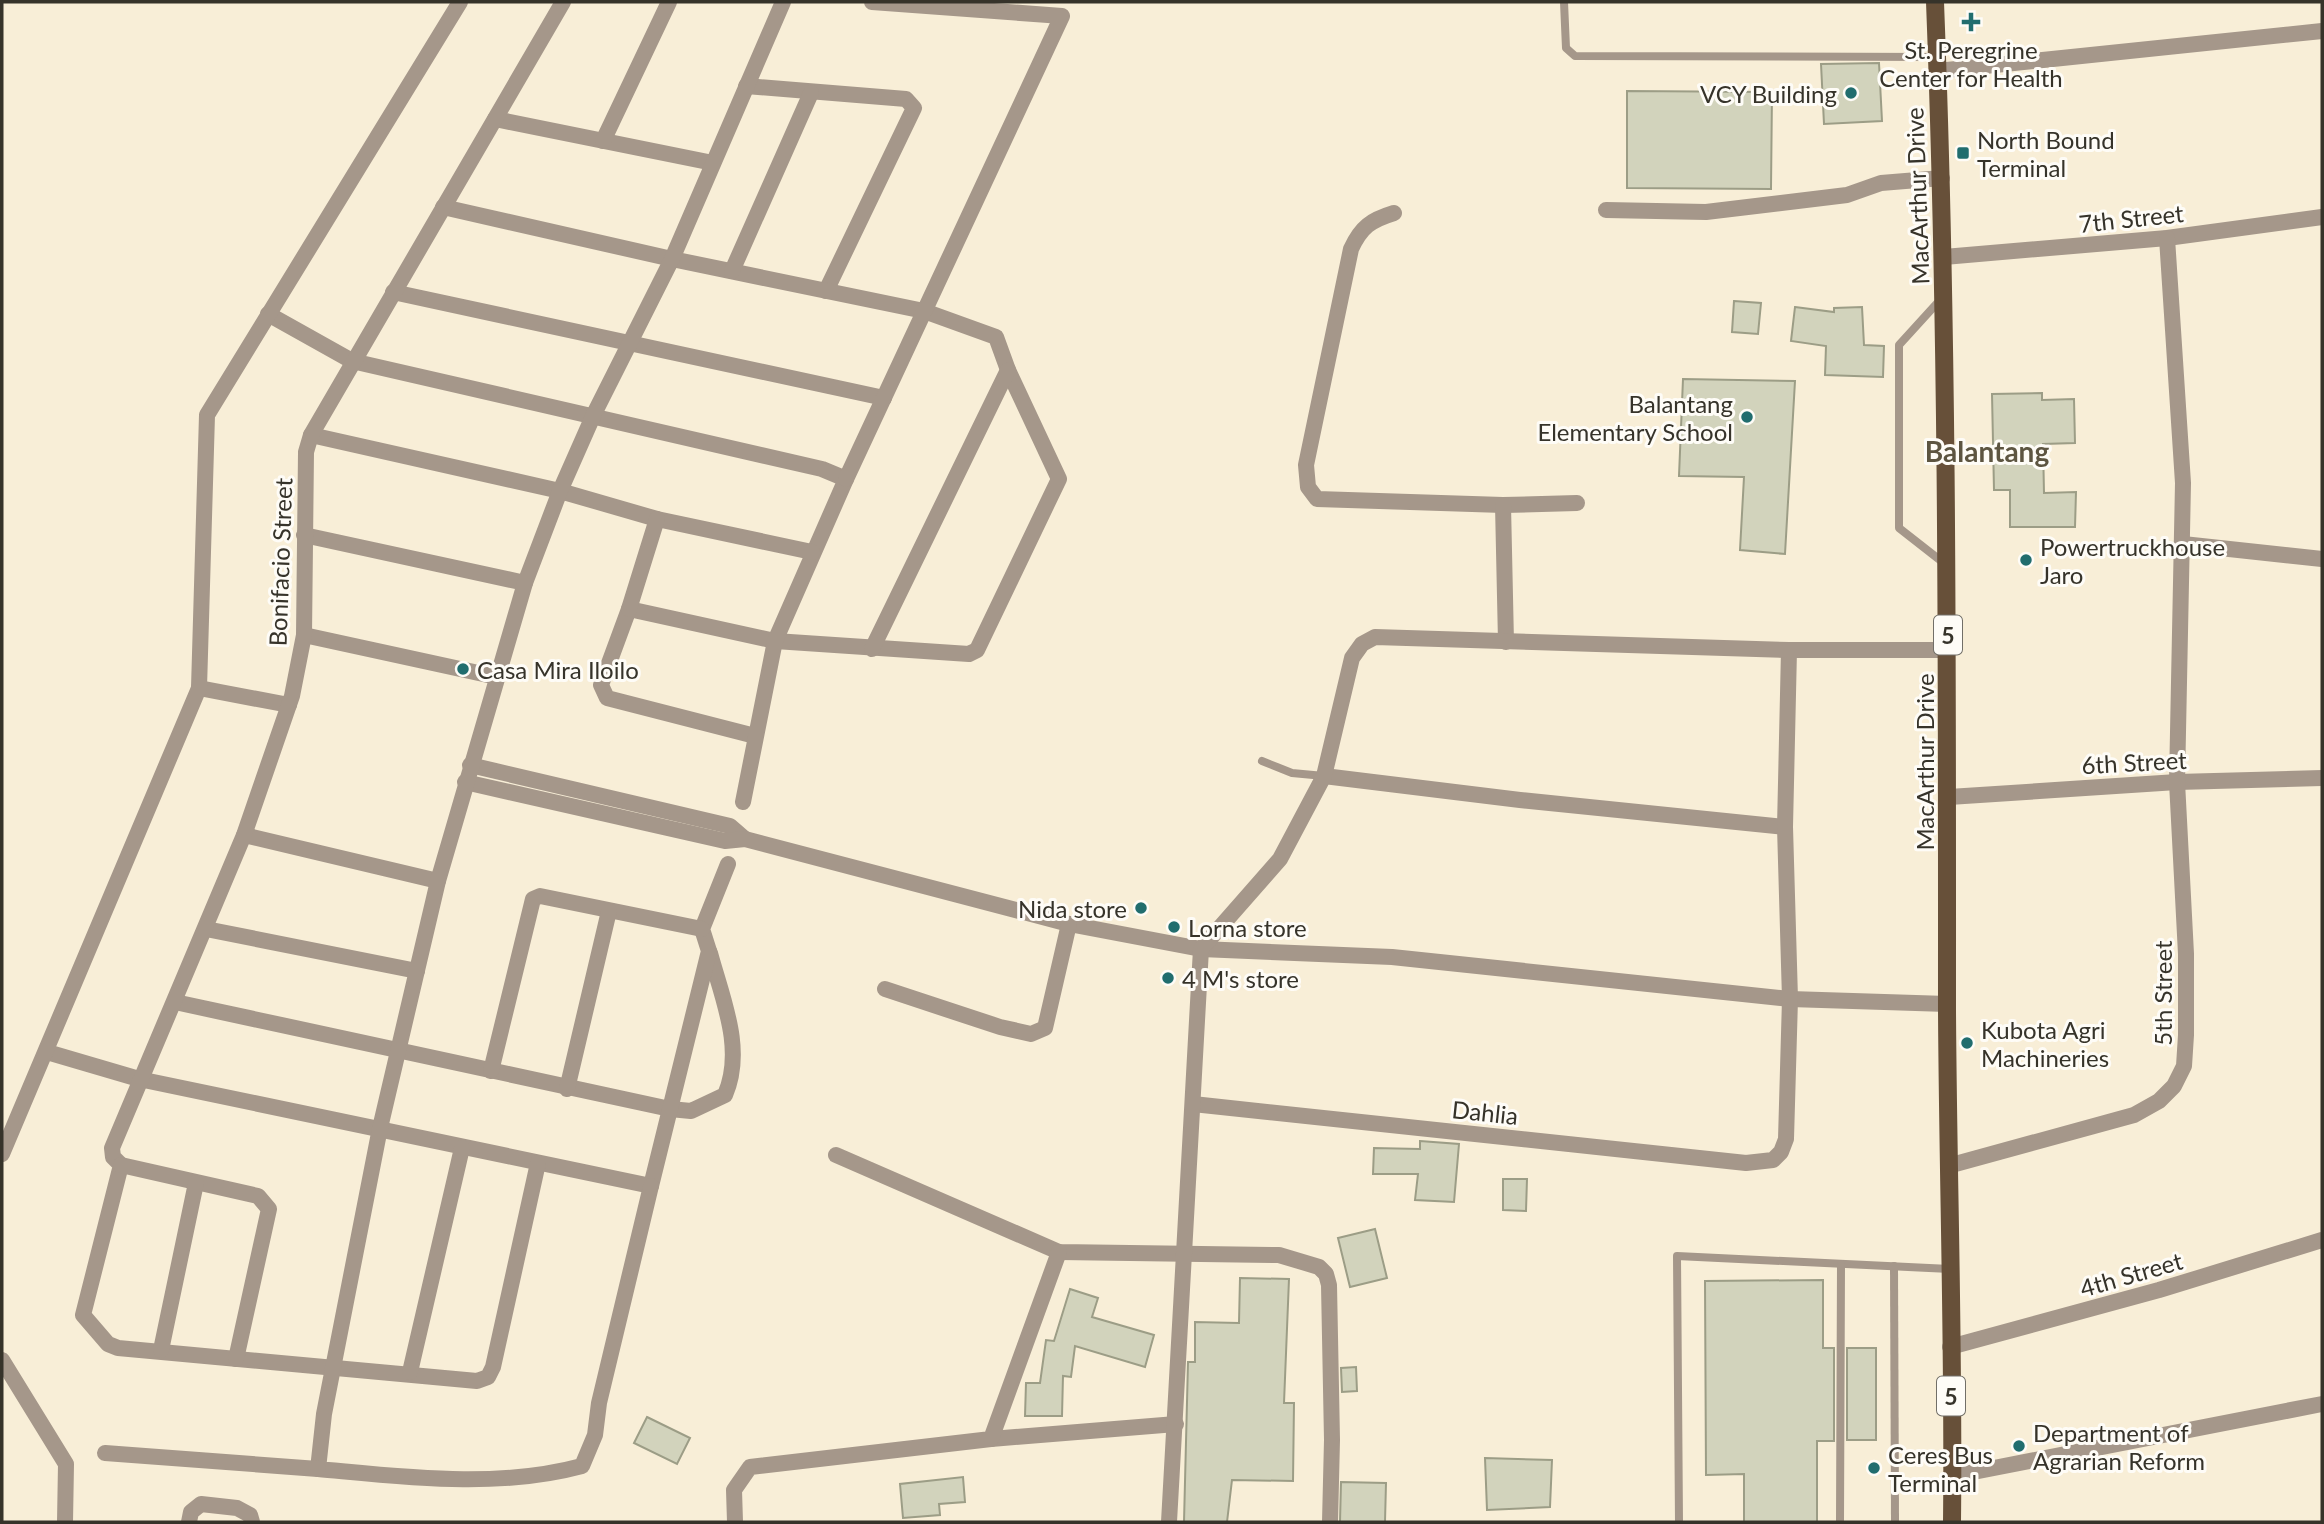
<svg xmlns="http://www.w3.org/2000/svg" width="2324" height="1524" font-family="Lato,sans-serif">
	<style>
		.building { fill: #d2d3bc; stroke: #9c9d86; stroke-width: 2 }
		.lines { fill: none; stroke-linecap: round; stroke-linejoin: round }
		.service { stroke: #a5978a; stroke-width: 8 }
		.minor { stroke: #a5978a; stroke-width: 16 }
		.primary { stroke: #675039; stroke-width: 18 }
		.poi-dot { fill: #216d6e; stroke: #fefcf7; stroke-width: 2.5 }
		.labels { text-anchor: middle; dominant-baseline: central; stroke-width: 6; stroke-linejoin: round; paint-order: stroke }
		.shield { fill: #fefcf7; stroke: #726f68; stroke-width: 2 }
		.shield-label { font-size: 23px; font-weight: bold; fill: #36332a }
		.poi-label { font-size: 24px; fill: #36332a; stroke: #fefcf7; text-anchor: start }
		.street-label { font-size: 24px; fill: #36332a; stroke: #fefcf7 }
		.quarter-label { font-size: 28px; font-weight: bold; fill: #5d5541; stroke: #fefcf7 }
	</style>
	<rect width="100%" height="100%" fill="#f8eed7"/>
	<g class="building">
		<polygon points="1879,63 1882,121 1824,124 1821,64"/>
		<polygon points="1627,91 1772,92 1771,189 1627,188"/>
		<polygon points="1734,301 1761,303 1758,334 1732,332"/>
		<polygon points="1795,307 1834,312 1834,308 1862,307 1864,345 1884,346 1883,377 1825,375 1826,346 1791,341"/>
		<polygon points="1683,379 1795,381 1785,554 1740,550 1744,477 1679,476"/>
		<polygon points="2042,393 2042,400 2074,399 2075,443 2043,444 2044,493 2076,492 2075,527 2010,527 2010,490 1994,490 1992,394"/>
		<polygon points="1420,1141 1459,1144 1454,1202 1415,1200 1418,1174 1373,1174 1374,1148 1420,1149"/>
		<polygon points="1503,1179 1527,1179 1526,1211 1503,1210"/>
		<polygon points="1375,1229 1387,1278 1350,1287 1338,1238"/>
		<polygon points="1240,1278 1289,1279 1284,1403 1294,1403 1293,1481 1232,1480 1227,1522 1184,1522 1188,1362 1195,1362 1195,1322 1239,1323"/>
		<polygon points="1823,1280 1823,1348 1834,1348 1834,1441 1817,1441 1817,1522 1744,1522 1744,1474 1706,1475 1705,1281"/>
		<polygon points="1070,1289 1098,1298 1092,1317 1154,1335 1145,1367 1075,1346 1071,1377 1063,1376 1062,1416 1025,1416 1026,1383 1040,1383 1046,1340 1054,1341"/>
		<rect x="1847" y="1348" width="29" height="92"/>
		<polygon points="1356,1367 1357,1391 1342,1392 1341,1368"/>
		<polygon points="647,1417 690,1438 677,1464 634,1443"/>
		<polygon points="1485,1458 1552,1460 1550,1507 1487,1510"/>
		<polygon points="963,1477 965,1502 939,1504 940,1515 903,1518 900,1484"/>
		<polygon points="1341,1482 1386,1483 1385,1522 1340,1522"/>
	</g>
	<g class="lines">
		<g class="service">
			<polyline points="1564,2 1566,48 1575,56 1936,57"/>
			<polyline points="1940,300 1899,345 1899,528 1945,564"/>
			<polyline points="1262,761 1292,773 1324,776"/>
			<polyline points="1894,1266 1895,1522"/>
			<polyline points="1679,1522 1677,1256 1950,1269"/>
			<polyline points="1840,1522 1841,1264"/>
		</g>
		<g class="minor">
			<polyline points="1937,71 2322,31"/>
			<polyline points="746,86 906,99 914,108 826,291"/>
			<polyline points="495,119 713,163"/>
			<polyline points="603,141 669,2"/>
			<polyline points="443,207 672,259 924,311 996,337 1008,370 1059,479 977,650 969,654 775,641 629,609 601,685 607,698 755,736"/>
			<polyline points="1606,210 1706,212 1847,195 1881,183 1942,178"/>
			<path d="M1394 213C1371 220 1361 227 1351 249L1306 465 1308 487 1317 499 1503 505 1577 503"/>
			<polyline points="1944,257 2167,238 2322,217"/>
			<polyline points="732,271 811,93"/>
			<polyline points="393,292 884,398"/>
			<polyline points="268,314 352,361 822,469 846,479 775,641 743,802"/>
			<polyline points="311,435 560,491 657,519 812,552"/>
			<polyline points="846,479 1062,16 872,2"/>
			<polyline points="1503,505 1506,642"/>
			<polyline points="304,535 525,583"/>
			<polyline points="2183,544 2322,559"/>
			<polyline points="629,609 657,519"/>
			<polyline points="304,635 497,677"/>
			<polyline points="872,649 1008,370"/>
			<polyline points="199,688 289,705"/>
			<polyline points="470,765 730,826 745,839"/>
			<polyline points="1324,776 1520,800 1785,827"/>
			<polyline points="465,782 725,841 745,839 1069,924 1201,949 1392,957 1790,999 1947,1004"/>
			<polyline points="1949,797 2177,782 2322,778"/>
			<polyline points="244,835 438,881"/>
			<polyline points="206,929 417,971"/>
			<polyline points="885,989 1000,1027 1031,1034 1045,1028 1069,924"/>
			<path d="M175 1002 670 1109 691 1111 725 1095C745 1049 722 998 710 953"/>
			<polyline points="47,1052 139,1079 651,1186 709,951 702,929 728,864"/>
			<polyline points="491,1071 533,899 540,896 702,929"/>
			<polyline points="567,1089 609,911"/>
			<polyline points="1193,1104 1746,1163 1773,1160 1781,1152 1786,1139 1790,999 1785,827 1789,650"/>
			<polyline points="2,1154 199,688 207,415 460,2"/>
			<polyline points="836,1155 1059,1252 1279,1255 1319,1267 1326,1274 1329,1285 1332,1440 1330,1522"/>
			<polyline points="538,1163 493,1367 488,1377 477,1381 118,1348 108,1344 83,1315 121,1165 113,1157 112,1148 244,835 292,696 304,635 306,452 311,435 563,2"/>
			<polyline points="121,1165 258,1196 269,1209 236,1359"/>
			<polyline points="1948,1166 2134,1115 2159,1101 2174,1086 2184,1066 2186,1035 2186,954 2177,782 2183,483 2167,238"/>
			<path d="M651 1186 599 1403 595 1435 582 1466C497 1489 405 1477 318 1469L324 1414 380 1128 438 881 525 583 560 491 594 414 672 259 783 2"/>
			<polyline points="1950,1347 2159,1290 2322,1240"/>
			<polyline points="161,1350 196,1183"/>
			<polyline points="2,1360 66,1464 65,1522"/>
			<polyline points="410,1372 462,1148"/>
			<polyline points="991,1439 1176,1424"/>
			<polyline points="105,1453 318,1469"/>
			<polyline points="1953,1476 2322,1404"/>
			<polyline points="189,1522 191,1512 201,1504 237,1508 250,1515 252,1522"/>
			<polyline points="735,1522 734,1490 750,1467 991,1439 1059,1252"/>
			<polyline points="1169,1522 1201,949 1280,859 1324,776 1352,658 1362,644 1375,637 1789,650 1948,650"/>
		</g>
		<path class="primary" d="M1935 2C1948 338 1947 674 1947 1010 1948 1181 1954 1352 1952 1522"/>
	</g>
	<g class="poi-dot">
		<path d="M1967.5 11.5h7v7h7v7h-7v7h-7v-7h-7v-7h7z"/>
		<circle cx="1851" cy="93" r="7"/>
		<rect x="1956" y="146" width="14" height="14" rx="3.5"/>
		<circle cx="1747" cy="417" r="7"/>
		<circle cx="2026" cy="560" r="7"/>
		<circle cx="463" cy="669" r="7"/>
		<circle cx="1141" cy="908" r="7"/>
		<circle cx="1174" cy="927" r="7"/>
		<circle cx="1168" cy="978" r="7"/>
		<circle cx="1967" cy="1043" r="7"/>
		<circle cx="2019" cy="1446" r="7"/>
		<circle cx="1874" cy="1468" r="7"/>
	</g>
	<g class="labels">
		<g class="shield">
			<rect x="1934" y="615.5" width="28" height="39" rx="5"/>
			<rect x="1937" y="1376.5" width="28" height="39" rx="5"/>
		</g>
		<g class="shield-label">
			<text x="1948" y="635">5</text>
			<text x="1951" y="1396">5</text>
		</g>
		<g class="poi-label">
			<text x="1971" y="49" text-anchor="middle">St. Peregrine<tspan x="1971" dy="28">Center for Health</tspan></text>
			<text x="1837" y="93" text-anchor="end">VCY Building</text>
			<text x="1977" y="139">North Bound<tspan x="1977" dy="28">Terminal</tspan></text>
			<text x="1733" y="403" text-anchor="end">Balantang<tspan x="1733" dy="28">Elementary School</tspan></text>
			<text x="2040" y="546">Powertruckhouse<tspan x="2040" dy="28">Jaro</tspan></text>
			<text x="477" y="669">Casa Mira Iloilo</text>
			<text x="1127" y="908" text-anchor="end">Nida store</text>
			<text x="1188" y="927">Lorna store</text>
			<text x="1182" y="978">4 M's store</text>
			<text x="1981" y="1029">Kubota Agri<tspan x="1981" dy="28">Machineries</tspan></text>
			<text x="2033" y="1432">Department of<tspan x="2033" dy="28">Agrarian Reform</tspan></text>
			<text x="1888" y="1454">Ceres Bus<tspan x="1888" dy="28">Terminal</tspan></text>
		</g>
		<g class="street-label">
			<text transform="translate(1917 196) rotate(-92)">MacArthur Drive</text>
			<text transform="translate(2131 218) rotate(-6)">7th Street</text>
			<text transform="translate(280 562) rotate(-88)">Bonifacio Street</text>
			<text transform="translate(1924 762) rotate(-90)">MacArthur Drive</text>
			<text transform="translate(2134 762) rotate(-3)">6th Street</text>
			<text transform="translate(2162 993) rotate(-90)">5th Street</text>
			<text transform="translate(1485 1112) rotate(6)">Dahlia</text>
			<text transform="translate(2131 1274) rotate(-16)">4th Street</text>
		</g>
		<g class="quarter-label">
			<text x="1987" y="451">Balantang</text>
		</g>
	</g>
	<rect width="2324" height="1524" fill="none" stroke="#36332a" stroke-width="7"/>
</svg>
